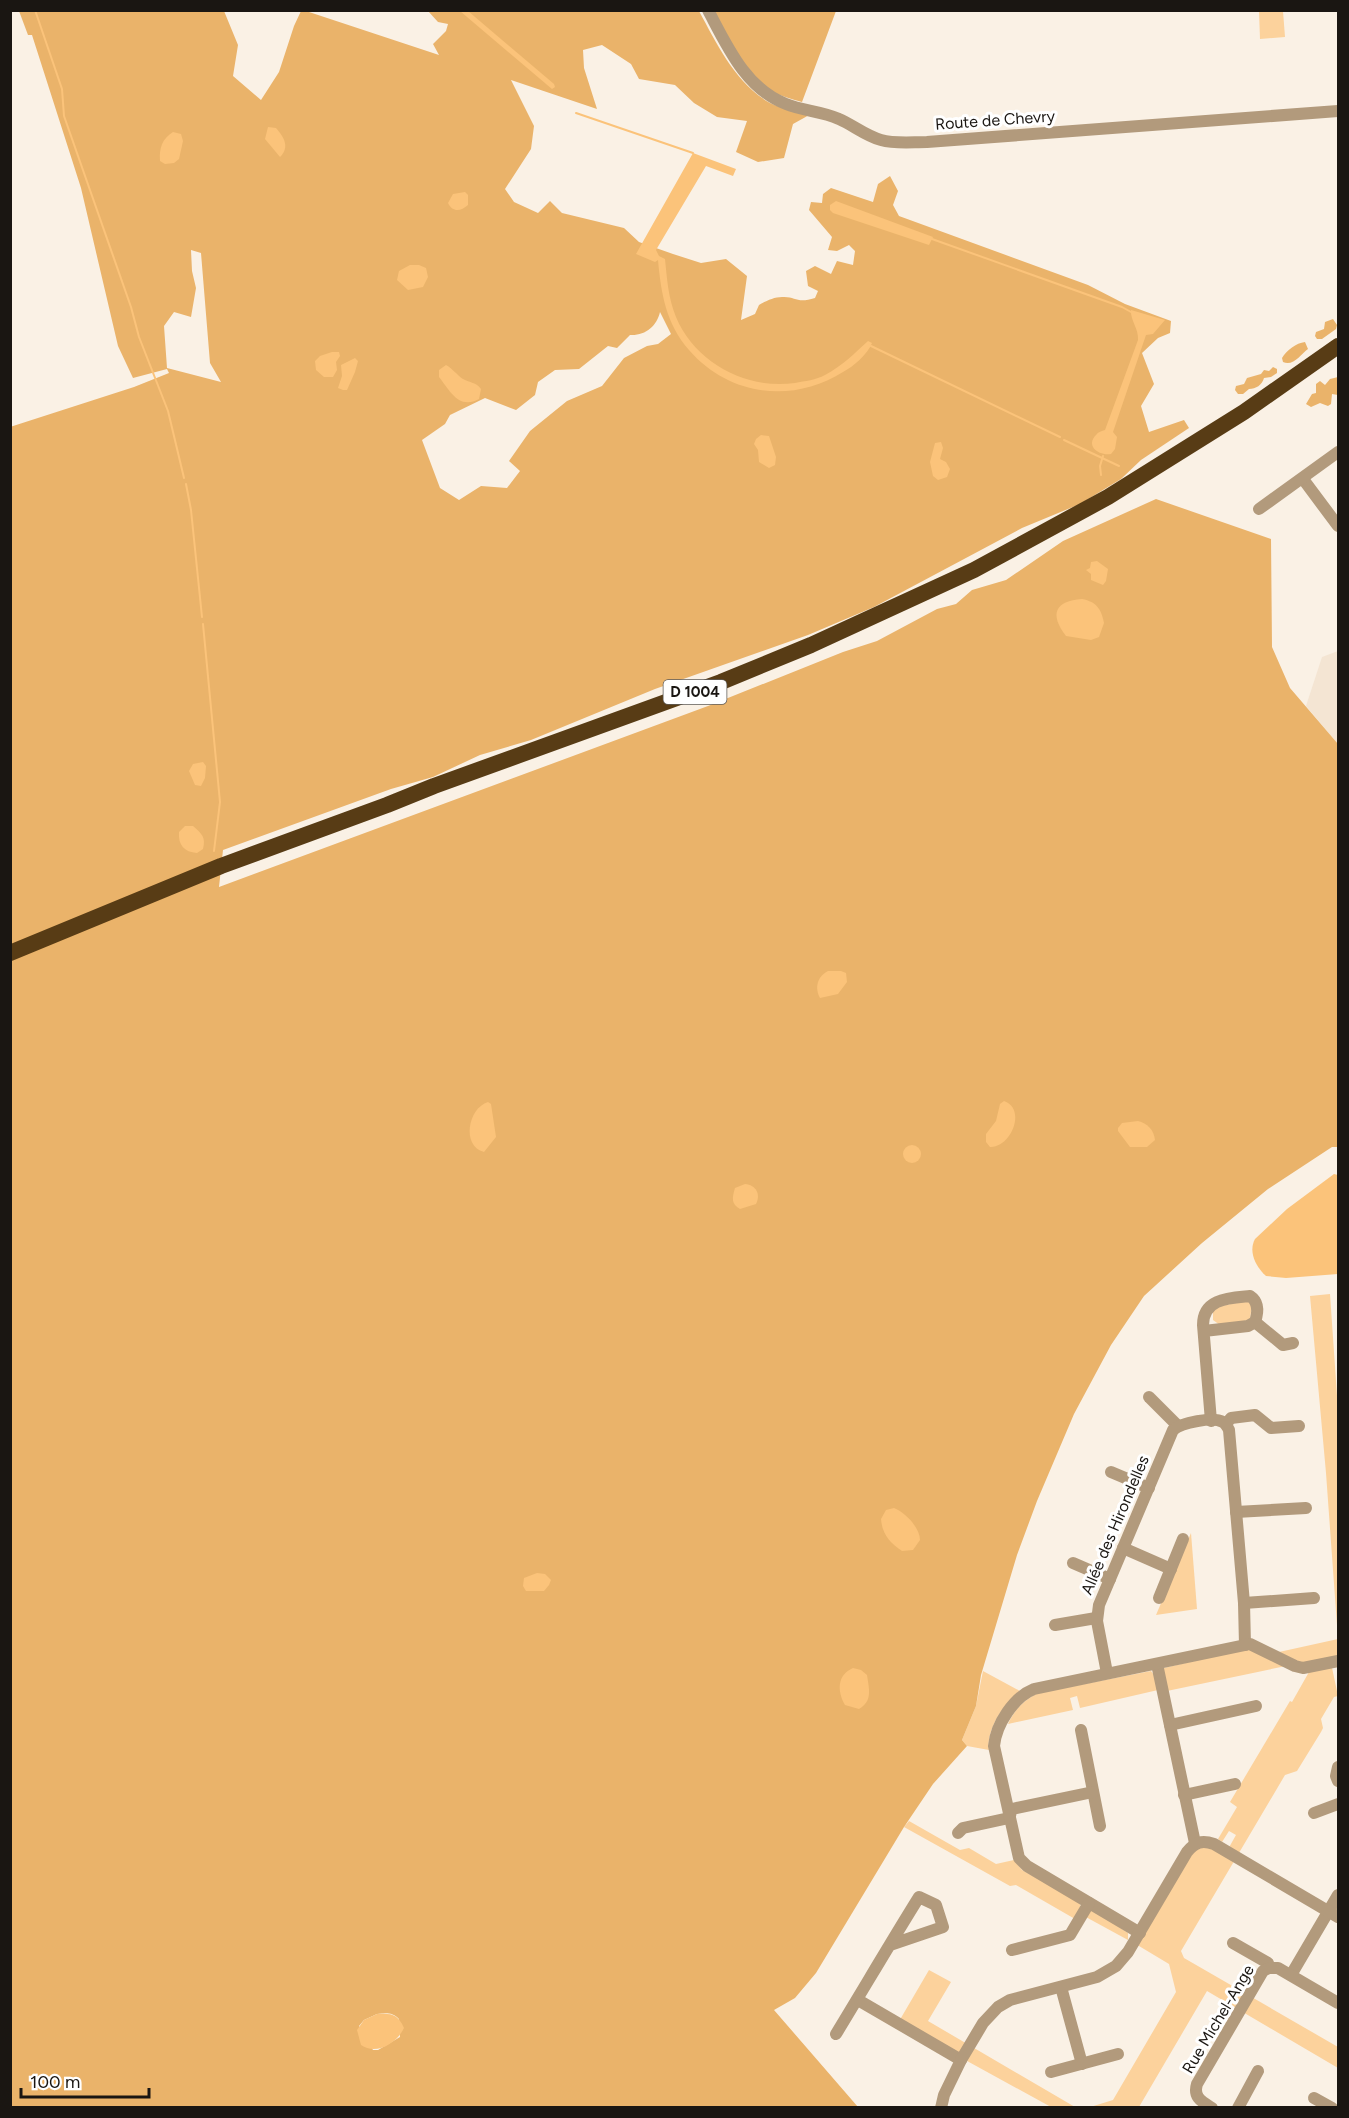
<svg xmlns="http://www.w3.org/2000/svg" width="1349" height="2118" font-family="Figtree,sans-serif">
	<style>
		.built { fill: #f4e5d3 }
		.green { fill: #fcd29c }
		.forest { fill: #eab36a; fill-rule: evenodd }
		.water { fill: #fbc37a }
		.lines { fill: none; stroke-linecap: round; stroke-linejoin: round }
		.stream { stroke: #fbc37a; stroke-width: 2 }
		.minor { stroke: #b29a7c; stroke-width: 12 }
		.highway { stroke: #583c15; stroke-width: 16 }
		.labels { text-anchor: middle; dominant-baseline: central; stroke-width: 6; stroke-linejoin: round; paint-order: stroke }
		.shield { fill: #fff; stroke: #5f5c59; stroke-width: 1.5 }
		.shield-label { font-size: 15px; font-weight: bold; fill: #1a1612 }
		.street-label { font-size: 16px; fill: #1a1612; stroke: #fff }
	</style>
	<rect width="100%" height="100%" fill="#faf1e5"/>
	<polygon class="built" points="1338,651 1338,744 1306,706 1322,657"/>
	<g class="green">
		<polygon points="1259,11 1283,11 1285,37 1260,39"/>
		<polygon points="1330,1294 1338,1410 1338,1656 1303,1664 1279,1652 1338,1639 1326,1473 1310,1296"/>
		<polygon points="1248,1300 1252,1303 1250,1320 1220,1325 1213,1320 1213,1308"/>
		<polygon points="1191,1533 1197,1609 1156,1615"/>
		<polygon points="1249,1648 1286,1666 1167,1691 1163,1670 1164,1668"/>
		<polygon points="1331,1663 1338,1696 1334,1697 1321,1719 1323,1728 1321,1732 1297,1771 1285,1775 1181,1951 1184,1958 1338,2047 1338,2068 1207,1991 1139,2107 1087,2108 1113,2100 1176,1992 1169,1964 1134,1943 1195,1843 1227,1851 1236,1835 1229,1831 1222,1842 1218,1839 1237,1807 1230,1802 1290,1701 1292,1702 1309,1672"/>
		<path d="M983 1671 1020 1691C1004 1704 986 1729 989 1750L967 1746 962 1740 976 1706Z"/>
		<path d="M1151 1671 1154 1675 1158 1690 1080 1708 1077 1696 1070 1698 1073 1710 1008 1724C1015 1709 1023 1701 1038 1693Z"/>
		<polygon points="909,1821 960,1850 969,1848 996,1864 1014,1860 1022,1870 1079,1901 1081,1908 1075,1919 1016,1885 1010,1886 904,1827"/>
		<polygon points="1093,1910 1128,1933 1128,1940 1084,1916 1088,1911"/>
		<polygon points="929,1970 951,1982 928,2021 1075,2107 1051,2107 898,2023"/>
	</g>
	<g class="forest">
		<path d="M19 11H224L238 45 233 76 261 100 279 72 294 26 301 11H306L439 55 433 44 446 31 448 24 438 22 428 11H699C717 44 735 83 770 103 781 109 798 111 811 114L793 124 784 158 758 162 736 152 747 121 717 117 694 103 675 85 639 79 631 64 602 45 583 50 584 68 597 109 511 80 534 126 531 149 505 189 514 202 538 213 550 201 562 213 624 228 639 242 673 254 701 263 726 259 747 276 741 320 755 314 759 305C766 301 774 297 782 297 796 296 796 304 815 298L818 291 808 286 806 271 815 266 831 274 837 261 853 265 855 251 849 245 837 251 828 250 832 237 809 210 811 202 822 203 823 194 831 188 873 202 878 184 890 176 898 191 893 205 899 216 1088 285 1125 304 1171 321 1170 333 1158 338 1142 353 1154 384 1141 406 1149 432 1184 420 1189 428 1141 460 1121 479 1080 504 1022 528 874 607 808 635 655 689 531 740 480 755 433 777 391 789 223 850 219 887 708 706 843 652 877 641 937 609 956 604 972 590 1006 580 1063 541 1156 499 1271 539 1272 647 1290 688 1338 744V1147H1332L1268 1189 1202 1243 1144 1296 1111 1345 1074 1414 1037 1501 1017 1555 981 1675 976 1706 962 1740 967 1746 933 1784 904 1827 816 1973 795 1998 774 2010 858 2107H11L10 427 134 387 169 373 167 369 133 378 118 346 81 188 32 35H28ZM191 250 201 253 210 363 221 382 167 368 164 326 174 312 191 317 196 288 192 271ZM660 312 671 334 658 344 647 346 624 358 602 386 567 401 530 431 509 461 520 471 507 488 481 486 459 500 440 488 422 440 445 424 450 415 485 398 516 410 535 395 538 382 555 370 579 369 608 346 617 348 630 335C645 336 657 326 660 312ZM377 2014C385 2013 393 2012 399 2019L400 2037 378 2050H373L359 2026 364 2020Z"/>
		<path d="M713 11H836L802 102C791 99 781 96 771 91 750 80 725 32 713 11Z"/>
		<polygon points="1333,319 1337,325 1336,329 1322,339 1317,339 1315,336 1316,332 1324,329 1325,322"/>
		<path d="M1305 342 1308 349C1301 354 1293 367 1283 362L1282 358C1287 350 1296 343 1305 342Z"/>
		<path d="M1273 367 1277 369V373L1271 377 1264 378C1262 385 1256 389 1249 389L1243 394H1238L1235 390 1236 386 1244 384 1247 378 1261 374 1264 370 1269 371Z"/>
		<polygon points="1338,377 1338,395 1332,394 1331,404 1328,406 1320,403 1311,407 1306,404 1312,394 1316,393 1316,384 1320,381 1325,385 1330,379"/>
	</g>
	<g class="water">
		<polygon points="460,11 468,11 554,84 555,87 552,89"/>
		<path d="M268 127 276 128C284 137 290 147 280 157L265 139Z"/>
		<path d="M173 132 181 134 183 141 179 159 174 163 165 164 160 161C159 148 162 139 173 132Z"/>
		<path d="M693 153 736 169 733 176 706 166 656 250 659 256 665 259C667 278 668 298 676 317 695 363 747 390 795 383 805 381 816 380 825 375 842 366 855 353 868 341L872 343C867 355 854 366 843 372 792 404 729 396 689 350 666 324 661 293 658 260L655 262 636 254Z"/>
		<path d="M465 192 468 195V205C461 211 453 213 448 203L453 194Z"/>
		<polygon points="836,201 933,237 929,245 833,213 830,210 830,205"/>
		<polygon points="410,265 419,265 426,268 428,277 423,287 408,290 397,280 399,271"/>
		<path d="M1131 310 1165 320 1153 334 1146 335 1113 432 1117 437 1115 449 1111 454C1099 456 1085 446 1096 435 1098 432 1102 431 1105 430L1138 340C1139 329 1130 320 1131 310Z"/>
		<polygon points="332,352 339,352 340,356 336,362 337,370 333,377 324,377 316,370 315,361 320,356"/>
		<polygon points="355,358 358,361 355,372 347,390 343,390 338,388 342,376 341,365"/>
		<path d="M446 365C453 369 457 375 463 379 470 383 476 382 481 389L479 399C459 410 450 391 439 377V370Z"/>
		<polygon points="761,435 769,436 776,457 775,465 769,468 759,462 758,450 754,444 756,439"/>
		<polygon points="941,442 943,448 940,459 946,462 950,469 947,477 938,480 933,476 930,462 935,443"/>
		<polygon points="1097,561 1108,569 1106,581 1103,585 1091,580 1091,574 1086,570 1090,568 1091,562"/>
		<path d="M1082 599C1097 602 1101 609 1104 623L1099 637 1091 640 1066 636C1049 614 1055 601 1082 599Z"/>
		<polygon points="203,762 206,766 205,778 201,786 195,785 189,771 193,764"/>
		<path d="M185 826H193C202 834 206 837 203 849L197 853C184 852 178 845 179 832Z"/>
		<path d="M828 971H841L846 973 847 982 838 994 820 998C814 987 818 976 828 971Z"/>
		<path d="M1004 1101C1027 1109 1011 1148 990 1147L986 1142V1134L996 1121 1000 1104Z"/>
		<path d="M488 1102 491 1104 496 1137 484 1152C461 1146 468 1108 488 1102Z"/>
		<path d="M1138 1121C1147 1123 1154 1130 1155 1140L1147 1147H1130L1118 1131V1128L1122 1123Z"/>
		<circle cx="912" cy="1154" r="9"/>
		<path d="M1334 1174 1338 1175V1274L1286 1278 1266 1276C1256 1267 1248 1252 1255 1239L1287 1209Z"/>
		<path d="M745 1184C756 1185 761 1194 756 1204L740 1209C731 1204 732 1198 735 1188Z"/>
		<path d="M894 1508C905 1512 920 1528 920 1540L913 1550 902 1551C890 1543 882 1534 881 1519L886 1510Z"/>
		<polygon points="537,1573 545,1574 551,1580 549,1585 544,1591 526,1591 523,1586 524,1578"/>
		<path d="M853 1668 861 1670 867 1675C869 1689 873 1701 859 1709L845 1705C837 1691 837 1675 853 1668Z"/>
		<path d="M377 2014C391 2013 398 2014 404 2028 397 2043 376 2056 361 2045L357 2030 364 2020Z"/>
	</g>
	<g class="lines">
		<g class="stream">
			<polyline points="35,10 62,89 64,116 131,307 139,337 168,411 184,478"/>
			<polyline points="576,113 693,153"/>
			<polyline points="932,239 1122,307 1131,312"/>
			<polyline points="871,346 1060,437"/>
			<polyline points="1064,440 1119,466"/>
			<polyline points="1101,475 1100,466 1103,456"/>
			<polyline points="186,484 191,510 202,617"/>
			<polyline points="203,624 220,802 214,851"/>
		</g>
		<g class="minor">
			<path d="M708 10C727 46 746 89 786 104 803 111 822 111 839 119 853 125 866 136 881 140 895 144 911 142 927 142L1338 111"/>
			<polyline points="1303,479 1338,526"/>
			<polyline points="1259,509 1338,452"/>
			<polyline points="1255,1322 1283,1345 1293,1343"/>
			<path d="M1204 1331 1248 1326 1255 1322C1258 1313 1259 1302 1250 1296 1230 1298 1203 1298 1203 1325L1211 1421"/>
			<polyline points="1149,1397 1178,1426"/>
			<polyline points="1226,1424 1231,1418 1255,1415 1271,1428 1299,1426"/>
			<polyline points="1111,1472 1149,1488"/>
			<polyline points="1236,1512 1306,1508"/>
			<polyline points="1123,1548 1171,1569"/>
			<polyline points="1073,1563 1110,1579"/>
			<polyline points="1159,1598 1183,1539"/>
			<polyline points="1244,1603 1314,1598"/>
			<polyline points="1055,1625 1096,1618"/>
			<polyline points="1157,1664 1195,1843"/>
			<path d="M1107 1673 1097 1621 1099 1605 1173 1430C1181 1423 1213 1416 1223 1422 1226 1424 1227 1426 1229 1430L1244 1603 1245 1645"/>
			<polyline points="1170,1725 1256,1706"/>
			<polyline points="1081,1730 1100,1826"/>
			<polyline points="1338,1767 1336,1776 1338,1781"/>
			<polyline points="1184,1795 1235,1784"/>
			<polyline points="1314,1813 1338,1804"/>
			<polyline points="1009,1818 1012,1809 1093,1792"/>
			<polyline points="958,1833 963,1828 1009,1818"/>
			<path d="M1140 1933 1027 1866 1019 1858 994 1746C996 1724 1014 1697 1034 1689L1250 1644 1295 1666 1303 1668 1338 1661"/>
			<polyline points="1233,1943 1268,1963 1269,1968"/>
			<polyline points="1012,1950 1070,1935 1089,1903"/>
			<polyline points="1291,1975 1338,1895"/>
			<polyline points="1061,1987 1082,2064"/>
			<polyline points="858,2000 961,2060"/>
			<path d="M836 2034C864 1988 891 1942 919 1897L936 1905 943 1927 890 1945"/>
			<polyline points="1051,2072 1118,2054"/>
			<polyline points="1314,2098 1332,2108"/>
			<path d="M941 2108 944 2095 961 2060 983 2023 998 2007 1010 2000 1097 1977 1116 1966 1128 1952 1187 1852C1195 1842 1202 1840 1214 1844L1338 1917"/>
			<path d="M1212 2108C1201 2101 1193 2097 1197 2084L1263 1971 1269 1968H1278L1338 2003"/>
			<polyline points="1238,2108 1258,2071"/>
		</g>
		<polyline class="highway" points="10,953 221,866 387,805 434,786 721,682 811,645 974,570 1108,497 1244,412 1338,346"/>
	</g>
	<g class="labels">
		<rect class="shield" x="663.5" y="680" width="63" height="24" rx="4.5"/>
		<g class="shield-label">
			<text x="695" y="692">D 1004</text>
		</g>
		<g class="street-label">
			<text transform="translate(995 120) rotate(-4)">Route de Chevry</text>
			<text transform="translate(1115 1525) rotate(-67)">Allée des Hirondelles</text>
			<text transform="translate(1218 2019) rotate(-59)">Rue Michel-Ange</text>
		</g>
	</g>
	<rect width="1349" height="2118" fill="none" stroke="#1a1612" stroke-width="24"/>
	<path d="M21 2088v9h128v-9" fill="none" stroke="#1a1612" stroke-width="3"/>
	<text x="30" y="2088" font-size="18" fill="#1a1612" stroke="#ffffff" stroke-width="4.5" paint-order="stroke">100 m</text>
</svg>
